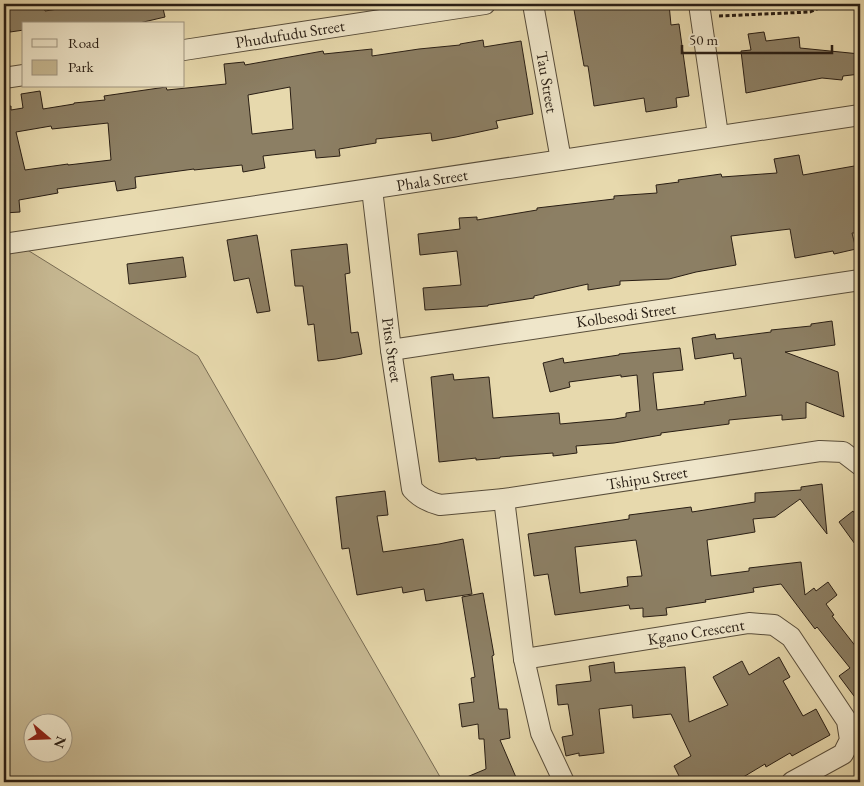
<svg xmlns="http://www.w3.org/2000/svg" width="864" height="786" font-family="'EB Garamond',serif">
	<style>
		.green { fill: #c7b993; stroke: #786c54; fill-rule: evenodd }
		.building { fill: #8c7f64; stroke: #291e14; fill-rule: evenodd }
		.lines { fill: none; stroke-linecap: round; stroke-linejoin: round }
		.minor-casing { stroke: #584d3a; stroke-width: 22 }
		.path { stroke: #291e14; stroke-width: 3; stroke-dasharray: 4 2.5; stroke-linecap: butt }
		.minor { stroke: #efe6ca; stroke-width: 20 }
		.labels { text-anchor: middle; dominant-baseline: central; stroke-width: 4; stroke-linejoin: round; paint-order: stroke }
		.street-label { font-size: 16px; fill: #291e14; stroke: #efe6ca }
	</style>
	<rect width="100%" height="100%" fill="#e7d9ad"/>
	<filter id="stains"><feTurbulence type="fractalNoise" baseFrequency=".004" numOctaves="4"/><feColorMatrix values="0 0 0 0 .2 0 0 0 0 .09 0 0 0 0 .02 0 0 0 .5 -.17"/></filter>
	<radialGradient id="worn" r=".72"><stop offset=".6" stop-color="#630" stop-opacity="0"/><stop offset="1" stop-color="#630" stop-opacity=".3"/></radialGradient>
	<path class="green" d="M13 241 198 356 443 782H4V243ZM32 724H62V754H32Z"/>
	<g class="building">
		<polygon points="6,4 44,4 45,11 90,4 162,4 165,17 135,24 24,24 24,30 10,32"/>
		<polygon points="573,4 605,4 606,9 644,4 669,4 671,25 679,24 689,96 676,98 677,107 646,112 644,98 594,106 588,66 584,66"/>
		<polygon points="764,32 766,41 799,37 800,48 860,54 860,74 843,76 842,80 822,78 746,93 741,51 751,50 748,34"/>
		<path d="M483 40 484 47 521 41 533 114 496 121 498 128 456 137 432 141 431 133 376 139V143L339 149 340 156 316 158 315 150 263 156 265 168 243 172 242 165 194 170V169L135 177 136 188 117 191 115 181 57 189 58 193 19 200 20 212 4 213V107L11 106V110L23 108 21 94 40 91 43 109 74 104V103L105 100 104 96 166 87 167 90 226 84 224 64 244 62 245 65 323 51 324 54 372 49V56L419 49 460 45V44ZM290 87 293 129 252 134 248 95ZM108 123 111 160 68 165V164L25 170 16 132 51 126 52 129Z"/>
		<polygon points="799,155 803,175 860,165 860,233 852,233 856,249 834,254 833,251 795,258 790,229 731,236 736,265 696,272 669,279 620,281 620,285 588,290 588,284 534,296 534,298 488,305 488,306 425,310 423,288 461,285 457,251 420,255 418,234 460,229 459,218 477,217 477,220 537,210 537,208 614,199 614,196 657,193 656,185 679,182 678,180 721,174 722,177 777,173 774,159"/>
		<polygon points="257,235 270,311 257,313 249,278 234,281 227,240"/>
		<polygon points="347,244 350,273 345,274 351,333 358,332 362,354 336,359 318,361 314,324 308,325 303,286 295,286 291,250"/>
		<polygon points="183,257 186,277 129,284 127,264"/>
		<polygon points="832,321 835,345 785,352 838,372 844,417 806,402 806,418 782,420 782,415 729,420 729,424 661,433 661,435 614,443 576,446 577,453 553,456 553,453 500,457 500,458 476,460 476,458 439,462 431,377 453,374 454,380 489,377 493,418 559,413 560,424 615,419 626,417 626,413 640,411 637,375 621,377 621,375 569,382 570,387 550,392 543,363 563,358 564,363 619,355 619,354 680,348 683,370 653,373 657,410 705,404 704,402 746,396 741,358 734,359 733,353 695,359 692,338 715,334 716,339 771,332 771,330 811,326 811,324"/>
		<path d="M822 484 827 534 800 499 775 517 753 519 755 532 707 540 711 576 749 571V568L801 562 805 595 814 588 816 591 828 582 837 595 826 604 834 615 832 616 860 652V704L839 676 850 668 817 627 815 629 781 584 753 588 754 592 705 600 706 602 666 608 667 615 643 617V608L630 609 629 605 555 615 548 574 534 576 528 534 629 519V515L691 507 692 512 755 502V493L801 490V487ZM636 540 642 576 627 577 628 586 580 593 575 547Z"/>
		<polygon points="385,491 388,515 377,516 383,552 439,544 463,539 472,594 426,601 424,589 403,593 402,587 357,595 349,548 342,549 336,497"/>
		<polygon points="853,511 860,521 860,551 839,522"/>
		<polygon points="483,593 494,655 492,656 499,709 507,709 510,738 500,740 518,782 455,782 486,769 484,739 479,739 478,724 462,727 459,704 474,702 471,678 475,677 462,597"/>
		<polygon points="779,657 790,677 783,681 803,716 816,709 830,735 792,756 790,753 766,767 765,764 735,782 682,782 674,766 691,756 671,714 633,718 632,705 599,709 604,753 579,756 579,753 566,756 562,737 573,735 568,704 558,705 556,685 591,681 589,666 614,662 615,673 685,667 689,722 728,705 713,677 742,661 749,675"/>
	</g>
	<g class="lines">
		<g class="minor-casing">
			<g id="minor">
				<polyline points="533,4 561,160"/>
				<polyline points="699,4 718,135"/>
				<polyline points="184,50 485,4"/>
				<polyline points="4,78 24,75"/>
				<path d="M372 189 391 350 412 489C420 498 428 502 440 505L504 499 820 451 843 452 860 465"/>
				<polyline points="4,244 860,115"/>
				<polyline points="391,350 860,280"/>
				<polyline points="504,499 524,659 541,733 564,782"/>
				<polyline points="524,659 749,623 774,625 791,637 847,721 850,740 843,754 792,782"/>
			</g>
		</g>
		<polyline class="path" points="719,16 810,12 828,4"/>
		<use href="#minor" class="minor"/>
	</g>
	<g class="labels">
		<g class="street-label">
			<text transform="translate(290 34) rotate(-9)">Phudufudu Street</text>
			<text transform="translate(547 82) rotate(80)">Tau Street</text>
			<text transform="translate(432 180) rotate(-9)">Phala Street</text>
			<text transform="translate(626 315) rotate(-8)">Kolbesodi Street</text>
			<text transform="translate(392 350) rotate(82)">Pitsi Street</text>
			<text transform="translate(647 478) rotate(-9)">Tshipu Street</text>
			<text transform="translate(696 632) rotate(-9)">Kgano Crescent</text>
		</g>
	</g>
	<rect width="864" height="786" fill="none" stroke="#e7d9ad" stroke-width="20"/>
	<rect x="5" y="5" width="854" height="776" fill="none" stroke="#291e14" stroke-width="2.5"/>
	<rect x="10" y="10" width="844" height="766" fill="none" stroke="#291e14"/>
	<rect x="22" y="22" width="162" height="65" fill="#efe6ca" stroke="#a09681"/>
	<rect x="32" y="39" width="25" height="8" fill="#efe6ca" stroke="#a09681"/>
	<text x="68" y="48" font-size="15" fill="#291e14">Road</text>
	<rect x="32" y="60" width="25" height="15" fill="#c7b993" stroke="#a09681"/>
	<text x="68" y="72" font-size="15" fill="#291e14">Park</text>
	<g transform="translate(48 738) rotate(109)"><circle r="24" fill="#efe6ca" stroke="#a09681"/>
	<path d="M0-4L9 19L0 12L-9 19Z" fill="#8f2418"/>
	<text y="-8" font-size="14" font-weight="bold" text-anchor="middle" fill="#291e14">N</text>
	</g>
	<path d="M682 45v8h150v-8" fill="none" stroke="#291e14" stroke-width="2.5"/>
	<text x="689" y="45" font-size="15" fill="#291e14" stroke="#efe6ca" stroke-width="4" paint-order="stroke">50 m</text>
	<rect width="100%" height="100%" filter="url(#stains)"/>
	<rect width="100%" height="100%" fill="url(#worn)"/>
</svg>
